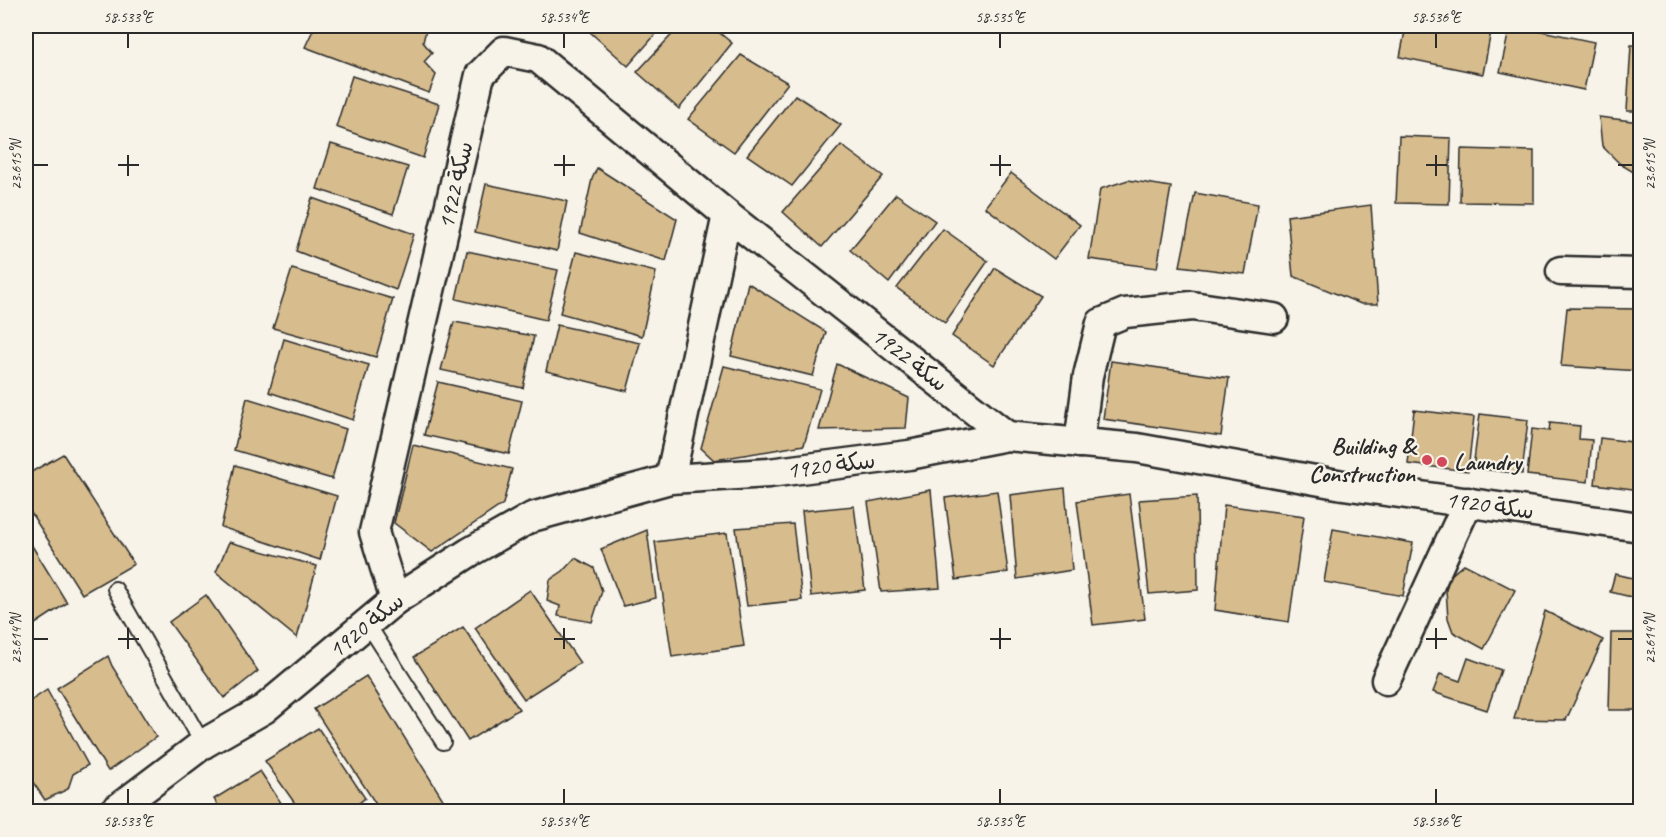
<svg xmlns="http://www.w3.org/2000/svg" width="1666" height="837" font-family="Caveat,'Playpen Sans Arabic',sans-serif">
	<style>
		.building { fill: #d7bc8d; stroke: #2b2b2b; stroke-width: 1.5 }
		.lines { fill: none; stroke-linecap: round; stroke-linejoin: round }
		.lane-casing { stroke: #2b2b2b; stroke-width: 18 }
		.street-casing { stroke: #2b2b2b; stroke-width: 33 }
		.lane { stroke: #f7f3e8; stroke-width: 14 }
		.street { stroke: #f7f3e8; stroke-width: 28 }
		.ticks { fill: none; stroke: #2b2b2b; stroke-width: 2 }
		.poi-dot { fill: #d1495b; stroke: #f7f3e8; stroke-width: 2 }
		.labels { text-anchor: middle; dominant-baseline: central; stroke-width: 4.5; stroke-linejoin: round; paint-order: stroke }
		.street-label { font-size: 24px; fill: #2b2b2b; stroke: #f7f3e8 }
		.poi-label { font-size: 24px; font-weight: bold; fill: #2b2b2b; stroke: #f7f3e8; text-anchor: end }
		.neatline { fill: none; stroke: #2b2b2b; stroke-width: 2 }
		.ticks-label { font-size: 15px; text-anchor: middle; fill: #2b2b2b }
	</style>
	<rect width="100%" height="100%" fill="#f7f3e8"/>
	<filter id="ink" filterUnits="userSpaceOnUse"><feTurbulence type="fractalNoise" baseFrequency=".0167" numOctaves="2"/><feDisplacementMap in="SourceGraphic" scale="12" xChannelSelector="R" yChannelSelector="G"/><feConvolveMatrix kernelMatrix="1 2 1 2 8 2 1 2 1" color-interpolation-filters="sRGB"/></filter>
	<g filter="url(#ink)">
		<g class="building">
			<polygon points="315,26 427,26 423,42 432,53 424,62 436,75 429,93 305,47"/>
			<polygon points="596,26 663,26 628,66 590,32"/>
			<polygon points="680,26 711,26 732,43 679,109 637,72"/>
			<polygon points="1406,26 1492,26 1483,74 1400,57"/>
			<polygon points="1510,26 1518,26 1594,42 1584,90 1500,72"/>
			<polygon points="1631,45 1640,46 1640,111 1627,111"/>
			<polygon points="741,55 788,83 734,152 688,119"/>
			<polygon points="352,76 439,104 423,158 336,127"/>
			<polygon points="795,95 841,125 792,186 747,155"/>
			<polygon points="1599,117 1640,122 1640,176 1620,164 1602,146"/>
			<polygon points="1399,136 1451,138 1449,204 1396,203"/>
			<polygon points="331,144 408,167 393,214 317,189"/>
			<polygon points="841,145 883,176 822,247 783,212"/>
			<polygon points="1461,149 1534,151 1534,203 1460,202"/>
			<polygon points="597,168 677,219 666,261 580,233 592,179"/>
			<polygon points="1011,173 1080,225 1054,259 985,207"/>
			<polygon points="1128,180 1171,187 1157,268 1089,259 1100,189"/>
			<polygon points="486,184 567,201 557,251 475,232"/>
			<polygon points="1195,193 1258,204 1245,274 1180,266"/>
			<polygon points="896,194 935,221 889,283 850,250"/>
			<polygon points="312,198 414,234 396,290 296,251"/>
			<polygon points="1371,205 1378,304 1361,304 1293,276 1287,216"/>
			<polygon points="943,229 988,261 945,323 897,288"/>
			<polygon points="467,251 558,270 546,320 456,299"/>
			<polygon points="576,252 656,272 642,336 560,313"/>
			<polygon points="995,268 1041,296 994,365 952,336"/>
			<polygon points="292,269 393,299 376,357 273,328"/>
			<polygon points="748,283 826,332 813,376 731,356"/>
			<polygon points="1567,308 1640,309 1640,371 1561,366"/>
			<polygon points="454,322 534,336 523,388 441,370"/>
			<polygon points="557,325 640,343 627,391 546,371"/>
			<polygon points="284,339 369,365 353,420 269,392"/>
			<polygon points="1111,361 1229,378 1221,436 1103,419"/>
			<polygon points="837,364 909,398 906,428 819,430"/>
			<polygon points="724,366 820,389 804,445 714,460 701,448"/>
			<polygon points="438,382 522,401 509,454 424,435"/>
			<polygon points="247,398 346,429 332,479 234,450"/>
			<polygon points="1414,410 1474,417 1468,471 1408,464"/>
			<polygon points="1480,414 1528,420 1522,474 1473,468"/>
			<polygon points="1550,423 1580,426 1579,439 1592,440 1588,482 1527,475 1532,429 1549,431"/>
			<polygon points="1600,438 1640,443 1640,490 1595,484"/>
			<polygon points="413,445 512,469 503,504 432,552 394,523"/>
			<polygon points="63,454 134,564 82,594 26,505 26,475"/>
			<polygon points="235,465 337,496 320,560 221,527"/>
			<polygon points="1065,488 1072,570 1017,579 1010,495"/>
			<polygon points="931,490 940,588 881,592 868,502"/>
			<polygon points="997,491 1008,572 956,580 945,498"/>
			<polygon points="1129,494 1145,619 1093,625 1077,501"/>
			<polygon points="1197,496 1198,590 1149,594 1139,500"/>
			<polygon points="1224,505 1304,516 1289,622 1215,610"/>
			<polygon points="854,506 865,590 811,596 802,511"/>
			<polygon points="793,524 802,600 747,606 736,528"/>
			<polygon points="1333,529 1413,543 1403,596 1324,582"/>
			<polygon points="647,530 656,598 623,606 601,549"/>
			<polygon points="727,533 744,646 672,657 655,542"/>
			<polygon points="26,536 67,603 26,630"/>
			<polygon points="229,542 317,566 297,638 216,572"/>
			<polygon points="575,558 594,568 602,591 592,622 558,616 560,606 547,601 550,580 563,571"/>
			<polygon points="1637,562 1640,563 1640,599 1610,592 1615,574 1633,578"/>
			<polygon points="1464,564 1515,590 1484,649 1453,632 1448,618 1446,590 1449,577"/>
			<polygon points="530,590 580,663 524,699 475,628"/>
			<polygon points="206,595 258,671 224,698 169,622"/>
			<polygon points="1545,611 1603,640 1566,720 1514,719"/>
			<polygon points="463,627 519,709 468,741 414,657"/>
			<polygon points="1611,633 1640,633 1640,710 1609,710"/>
			<polygon points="108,656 112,666 156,737 108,771 57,688"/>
			<polygon points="1468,658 1501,670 1487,710 1433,692 1440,674 1460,681"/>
			<polygon points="366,676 444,801 431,812 381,812 314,709"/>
			<polygon points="47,690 88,765 73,774 68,789 45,800 26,772 26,704"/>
			<polygon points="318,728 365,798 348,812 301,812 265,761"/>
			<polygon points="260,771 287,812 222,812 214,799"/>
		</g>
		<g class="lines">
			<g class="lane-casing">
				<g id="lane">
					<polyline points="115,589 203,744"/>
					<polyline points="367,623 443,742"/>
				</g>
			</g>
			<g class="street-casing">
				<g id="street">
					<polyline points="1561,271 1640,273"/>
					<polyline points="1079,443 1088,376 1101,323 1125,313 1192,306 1274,318"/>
					<polyline points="670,479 727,215"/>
					<polyline points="395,600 374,532 480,75 504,51 538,58 727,215 1007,436"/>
					<polyline points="1386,680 1468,502"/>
					<polyline points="113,812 203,744 264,709 395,600 470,552 532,517 670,479 769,473 909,455 1007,436 1137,448 1343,485 1640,527"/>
				</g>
			</g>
			<use href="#lane" class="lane"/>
			<use href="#street" class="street"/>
		</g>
	</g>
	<path class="ticks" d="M128 33V48M564 33V48M1000 33V48M1436 33V48M128 155V176M564 155V176M1000 155V176M1436 155V176M33 165H48M118 165H139M554 165H575M990 165H1011M1426 165H1447M1618 165H1633M128 628V649M564 628V649M1000 628V649M1436 628V649M33 639H48M118 639H139M554 639H575M990 639H1011M1426 639H1447M1618 639H1633M128 789V804M564 789V804M1000 789V804M1436 789V804"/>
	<g class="poi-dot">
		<circle cx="1427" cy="460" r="6"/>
		<circle cx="1442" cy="462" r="6"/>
	</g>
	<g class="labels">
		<g class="street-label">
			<text transform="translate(455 185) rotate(-77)">سكة 1922</text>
			<text transform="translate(910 359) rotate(38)">سكة 1922</text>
			<text transform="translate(831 465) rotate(-7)">سكة 1920</text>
			<text transform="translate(1490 505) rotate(8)">سكة 1920</text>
			<text transform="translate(366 625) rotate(-39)">سكة 1920</text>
		</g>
		<g class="poi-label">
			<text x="1415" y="446">Building &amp;<tspan x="1415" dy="28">Construction</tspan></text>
			<text x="1454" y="462" text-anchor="start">Laundry</text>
		</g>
	</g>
	<rect width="1666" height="837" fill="none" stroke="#f7f3e8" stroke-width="66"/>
	<rect x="33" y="33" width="1600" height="771" class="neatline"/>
	<g class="ticks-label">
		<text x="128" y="22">58.533°E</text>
		<text x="564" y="22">58.534°E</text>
		<text x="1000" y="22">58.535°E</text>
		<text x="1436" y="22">58.536°E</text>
		<text transform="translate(16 165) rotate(-90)" y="5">23.615°N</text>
		<text transform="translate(1650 165) rotate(-90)" y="5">23.615°N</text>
		<text transform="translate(16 639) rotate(-90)" y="5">23.614°N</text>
		<text transform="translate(1650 639) rotate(-90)" y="5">23.614°N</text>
		<text x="128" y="826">58.533°E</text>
		<text x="564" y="826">58.534°E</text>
		<text x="1000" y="826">58.535°E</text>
		<text x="1436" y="826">58.536°E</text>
	</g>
</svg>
